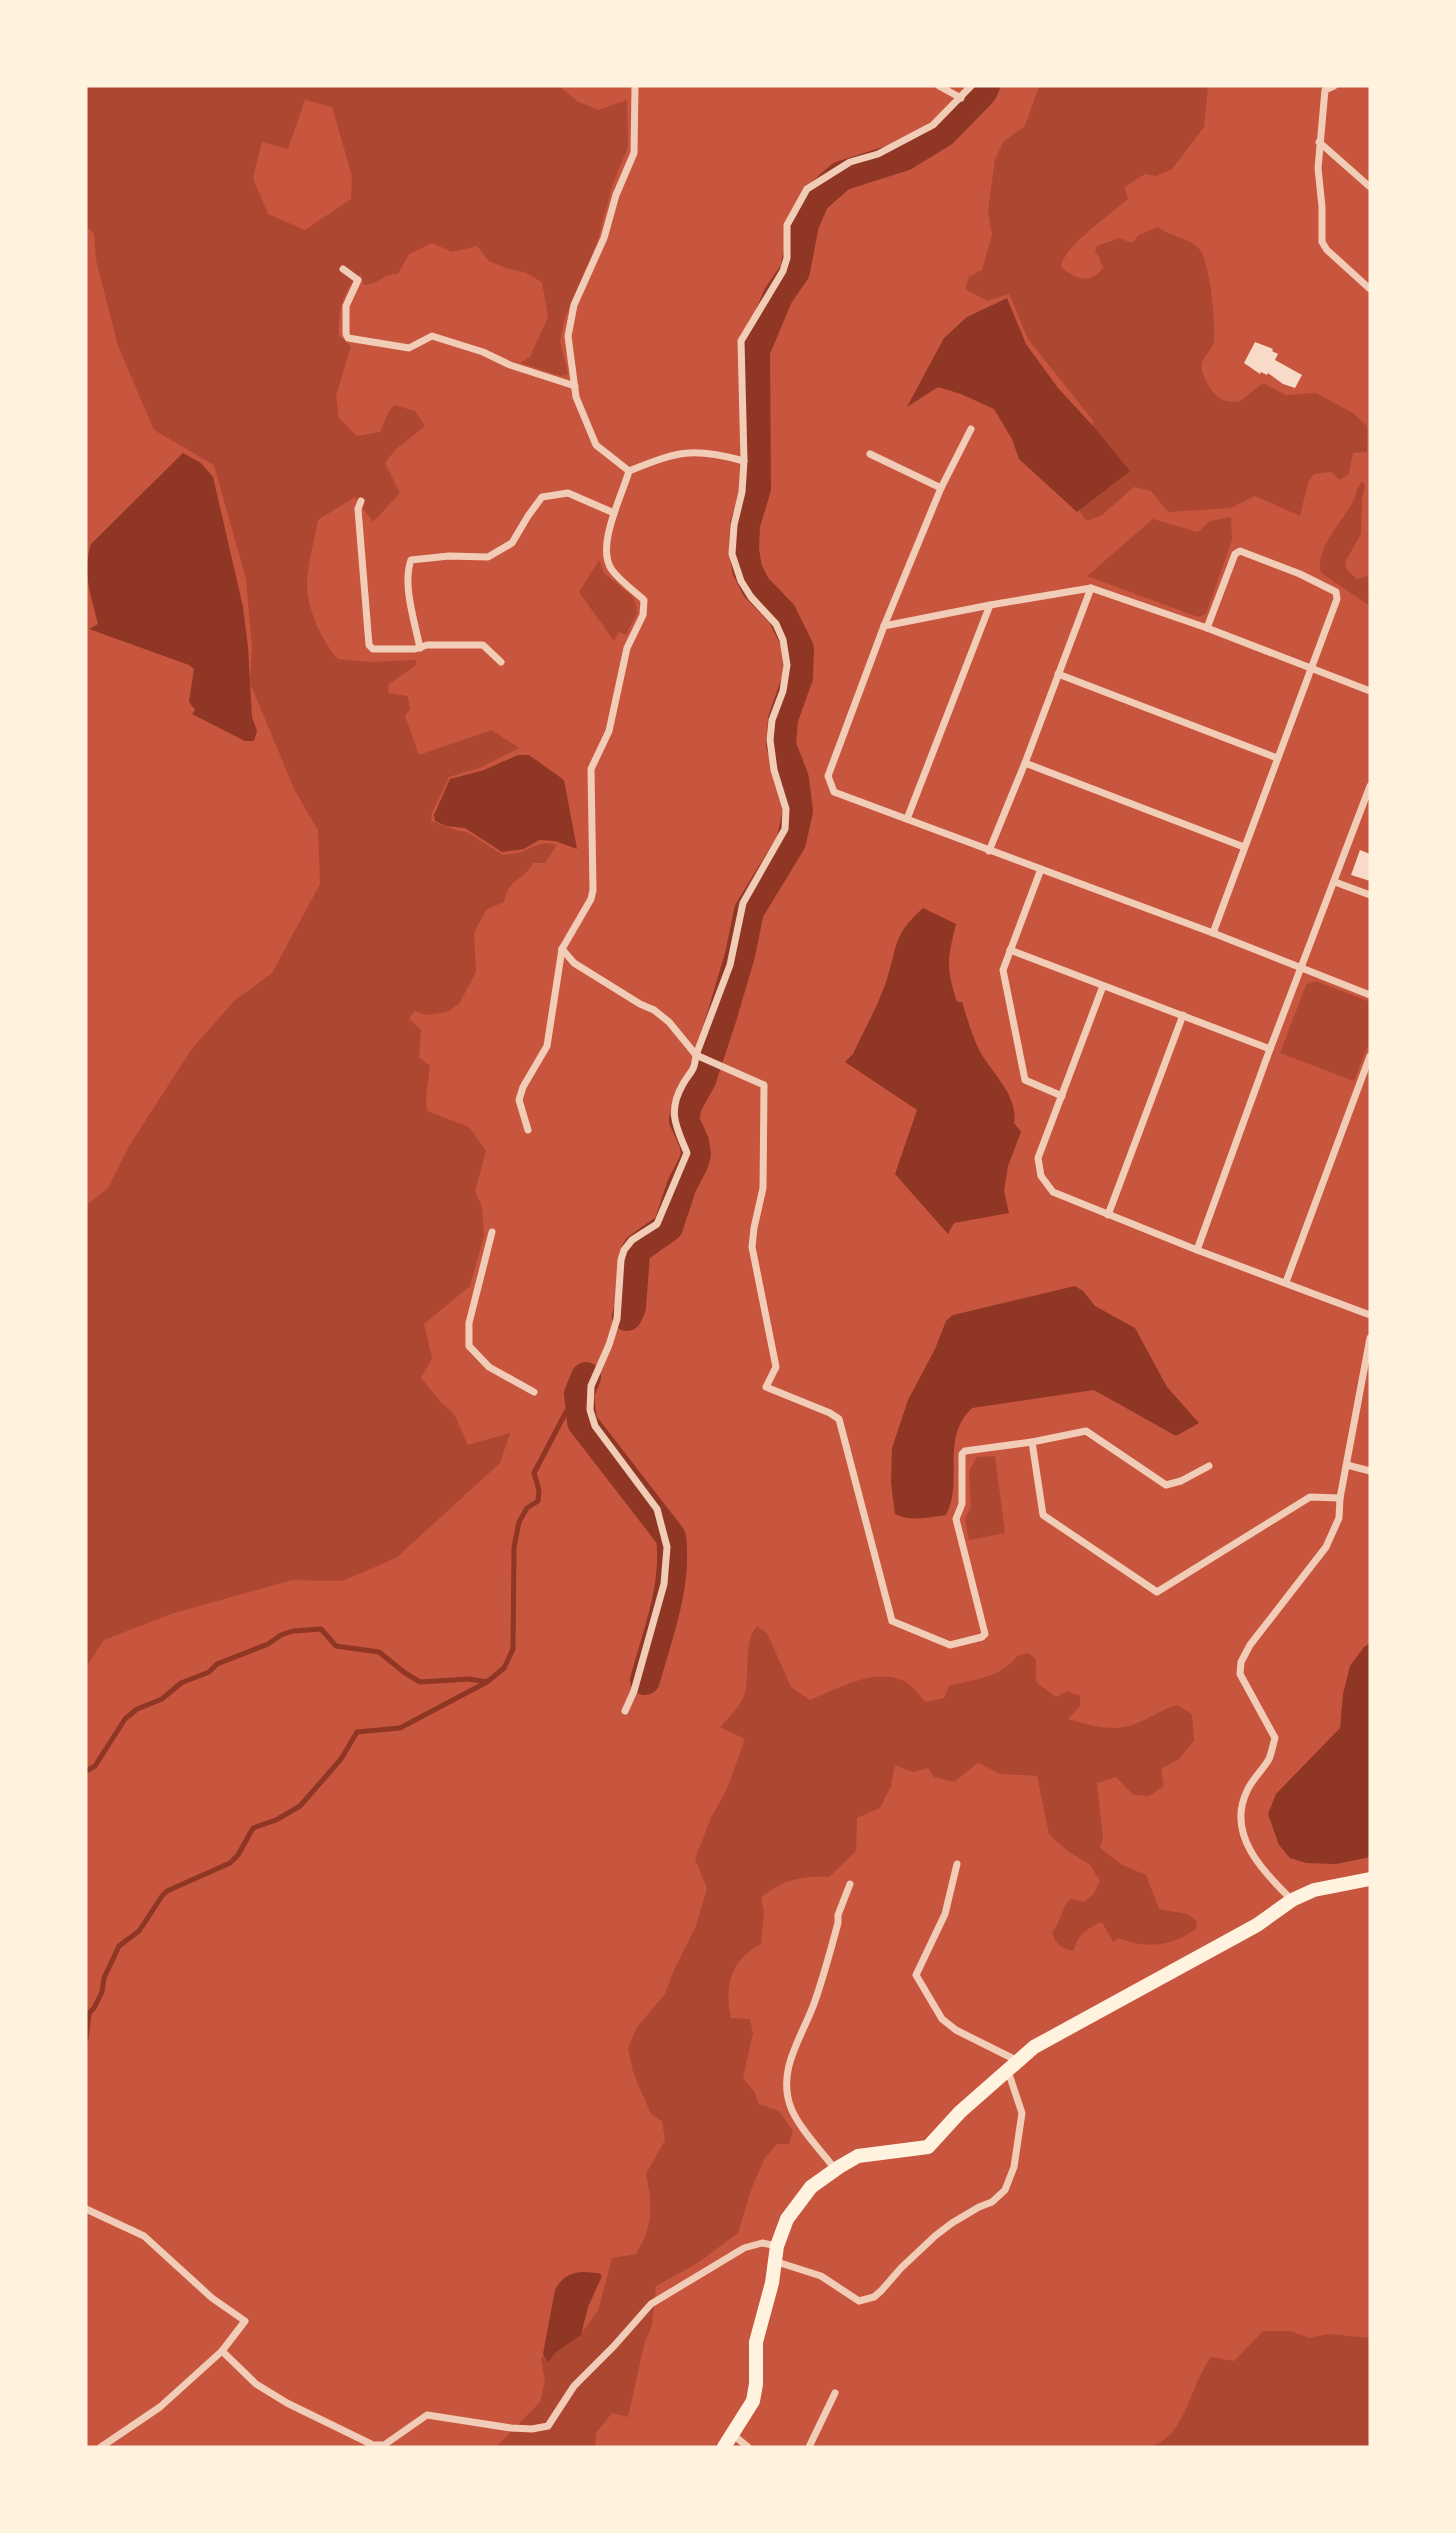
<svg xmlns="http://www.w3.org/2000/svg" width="1456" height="2533" font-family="Lora,serif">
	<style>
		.green { fill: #ae4732; fill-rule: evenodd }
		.water { fill: #8f3625 }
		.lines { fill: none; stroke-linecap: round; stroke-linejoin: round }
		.stream { stroke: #8f3625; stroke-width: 5 }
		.river { stroke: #8f3625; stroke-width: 30 }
		.building { fill: #f7dbc8 }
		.minor { stroke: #f1ccb7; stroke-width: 7 }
		.trunk { stroke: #fff3e0; stroke-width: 14 }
	</style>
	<rect width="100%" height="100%" fill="#c8553d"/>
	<g class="green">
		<path d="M86 86H559L577 101 598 110 627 100 628 147 613 183 597 243 565 317 560 341 568 374 561 376 520 363 530 357 548 317 542 282 524 272 506 268 489 261 477 246 452 252 432 243 409 254 398 274C383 273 380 284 364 285L361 274C342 288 338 314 339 336L351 346 336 396 339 418 357 436 380 432 389 411 394 405 415 411 425 426 395 450 385 463 400 493 373 522 355 497 318 520C315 538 306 570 307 587 308 611 322 641 338 659L370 662 416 660 415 666 389 684 388 693 408 696 410 709 405 716 419 755 492 730 519 748 482 767 449 777 432 813 431 821 459 831 467 832 503 855C509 854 515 854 521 852 535 847 541 840 557 845L545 863H533C523 883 510 875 504 902L487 909 474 932 476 972 459 1004 447 1012 426 1015 415 1011 409 1018 421 1030 419 1057 430 1066 426 1097 427 1111 469 1127 486 1151 475 1191 482 1207 484 1236 470 1286 424 1324 432 1358 421 1378 440 1401 454 1414 468 1445 510 1433 500 1463 396 1558 342 1581 292 1580 171 1614 104 1640 86 1667V1206L108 1188 129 1146 191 1050 234 1001 272 973 320 884 318 830 295 791 250 683 252 647 246 579 214 465 154 430 118 346 96 260 94 234 86 226ZM305 100 332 107 352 176 351 199 305 230 268 214 253 178 262 142 288 149Z"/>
		<path d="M1039 86H1208L1204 127 1172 169 1156 176 1145 174 1125 187 1128 199C1112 213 1062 248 1061 267 1075 279 1091 285 1103 268L1099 257 1095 252 1097 246 1119 238 1132 243 1139 235 1158 227C1171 238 1189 236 1200 250 1210 263 1216 324 1214 341 1213 349 1203 356 1202 364 1200 375 1213 396 1223 400 1227 402 1234 401 1239 402L1263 383 1286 395 1316 393 1353 413 1367 426V452L1353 453 1349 474 1340 480 1331 472 1314 474 1308 483 1300 516 1255 496 1231 508 1168 512 1151 491 1134 487 1102 515 1087 521 1079 510 1089 435 1094 422 1028 339 1009 294 988 301 965 289 969 277 982 270 992 235 988 211 995 159 1004 141 1025 126Z"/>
		<path d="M1362 482 1365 485 1362 500 1361 534 1345 562 1347 570 1357 579 1368 576 1370 606 1321 573C1315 547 1341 524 1353 502 1357 495 1355 488 1362 482Z"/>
		<polygon points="1231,517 1232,540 1206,614 1198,617 1087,576 1153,519 1198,532 1210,521"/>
		<polygon points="599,560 604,573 632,596 636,604 637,613 626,635 619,632 614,641 579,592"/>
		<polygon points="1316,981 1370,1002 1370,1040 1354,1081 1280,1053 1306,985"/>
		<polygon points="995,1456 1005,1533 969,1540 965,1519 971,1506 969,1471 977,1457"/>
		<path d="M757 1626 767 1633 791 1687 810 1700C838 1689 875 1666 906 1682 913 1686 920 1696 925 1702L944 1698 949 1686C973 1680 1003 1677 1017 1656L1028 1653 1036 1659V1682L1056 1697 1067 1691 1080 1696V1706L1068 1719C1088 1725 1115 1733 1135 1724 1150 1718 1161 1710 1177 1705L1192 1714 1194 1741 1179 1759 1161 1769 1164 1786 1149 1796 1133 1795 1116 1777 1097 1783 1103 1838 1100 1848 1122 1865 1146 1875 1159 1909 1187 1914 1196 1920 1197 1928C1173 1946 1147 1950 1119 1938L1113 1942 1102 1922C1086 1929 1078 1934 1074 1951 1061 1948 1056 1945 1052 1932 1061 1922 1061 1908 1070 1899L1084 1902 1093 1895 1100 1881 1090 1865 1066 1850 1049 1834 1037 1776 1001 1774 978 1763 954 1782 934 1777 928 1768 913 1772 895 1765 891 1786 880 1808 857 1818 856 1851 829 1877C799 1876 785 1880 761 1897L764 1912 761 1944C731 1959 724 1987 731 2018L750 2019 753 2033 743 2078 754 2091 759 2104 779 2111 793 2131 789 2144H777L764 2159 751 2190 738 2233 696 2264 656 2286 652 2325 644 2345 628 2417 612 2413 596 2433 595 2447H498L499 2444 540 2402 545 2381 541 2359 565 2331 581 2333 598 2311 612 2258 636 2254C653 2226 653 2206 646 2174L665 2140 662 2121 651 2114 633 2072 628 2048 637 2027 665 1994 674 1970 696 1926 707 1888 695 1859 711 1818 727 1789 745 1739 720 1727C728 1718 740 1707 744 1696 751 1675 742 1644 757 1626Z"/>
		<path d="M1263 2331H1291L1309 2338 1329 2334 1370 2338V2447H1152C1158 2444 1166 2439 1171 2434 1189 2413 1194 2380 1211 2357L1234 2361Z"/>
	</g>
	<g class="water">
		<polygon points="1007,298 1026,344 1058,388 1093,426 1130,471 1077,512 1019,459 1012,439 994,409 961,394 938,387 907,407 944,338 967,317"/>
		<path d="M183 453 201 463 213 477 243 607 248 647 252 717 257 731 254 741H245L192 714 195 710 189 702 194 669 189 665 89 629 98 624C91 595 82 573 91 544Z"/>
		<polygon points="518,755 529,755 564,780 577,849 555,841 539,840 524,849 502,852 465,828 446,826 435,821 434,815 450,779 484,770"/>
		<path d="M923 908 956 924C947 960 946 967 957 1002H962C967 1018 972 1035 979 1050 991 1072 1019 1096 1014 1123L1021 1132 1008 1166 1004 1191 1009 1213 954 1223 948 1234 895 1174 917 1110 845 1062 853 1054C864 1030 879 1004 887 979 898 943 893 936 923 908Z"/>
		<path d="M1075 1286 1083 1291 1095 1306 1135 1328 1167 1387 1199 1423 1176 1436 1094 1390 972 1408C940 1438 964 1481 946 1515 930 1517 910 1522 895 1514L891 1483 892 1448 908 1400 935 1349 946 1321 953 1315Z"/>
		<polygon points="1370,1643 1370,1857 1336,1864 1306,1863 1290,1858 1279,1845 1268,1814 1276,1794 1340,1728 1343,1694 1350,1666 1364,1647"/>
		<path d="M582 2272 599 2273 602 2276 588 2307 581 2335 556 2352 548 2362 543 2354 555 2290C562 2278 568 2273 582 2272Z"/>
	</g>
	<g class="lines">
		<g class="stream">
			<polyline points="86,1771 95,1766 125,1719 137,1709 162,1699 181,1683 209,1672 217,1664 268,1644 281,1635 293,1631 321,1629 336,1646 379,1652 405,1673 420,1682 469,1679 487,1682"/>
			<polyline points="86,2039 89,2013 94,2008 102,1992 104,1978 119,1946 139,1931 162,1896 167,1891 230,1863 238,1855 253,1828 276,1820 300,1806 341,1759 357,1732 400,1728 487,1682 504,1668 513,1649 514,1547 519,1522 527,1508 538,1501 539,1490 534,1473 565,1414 579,1394"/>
		</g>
		<g class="river">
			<polyline points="627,1316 631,1307 635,1253 638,1248 668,1227 682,1185 693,1164 696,1154 694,1142 684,1120 687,1105 701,1080 722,1016 740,955 749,911 791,842 798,811 794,779 781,745 783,719 798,677 799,649 782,614 756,587 747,569 744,549 745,525 756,488 755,351 778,296 795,271 804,224 815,199 841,176 904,156 943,132 982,92 985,86"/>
			<path d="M586 1377 579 1394 582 1422 671 1537C677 1586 658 1633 645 1680"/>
		</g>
	</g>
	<g class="building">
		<polygon points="1255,342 1273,349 1272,351 1278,354 1275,360 1302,375 1295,388 1283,384 1268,373 1267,375 1261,372 1260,374 1244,363"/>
		<polygon points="1360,850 1370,854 1370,881 1351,875"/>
	</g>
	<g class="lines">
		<g class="minor">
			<polyline points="939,86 961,98"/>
			<polyline points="1334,86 1325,90 1318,168 1322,207 1322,242 1327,250 1370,289"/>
			<polyline points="1319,142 1370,187"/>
			<polyline points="343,269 358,280 346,306 346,334 348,338 409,348 432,336 483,352 510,365 575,386"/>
			<polyline points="971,429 941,488 884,626 828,776 834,792 1213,933 1370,995"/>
			<polyline points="870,454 941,488"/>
			<path d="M629 471C679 451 692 447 744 461"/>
			<polyline points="361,501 358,509 369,645 373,649 415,649 427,645 483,645 501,662"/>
			<polyline points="884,626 990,605 1091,588 1207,628 1370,691"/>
			<polyline points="1207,628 1235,554 1240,551 1300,574 1336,592 1337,599 1213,933"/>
			<path d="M420 648C415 623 402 584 411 560L449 556 488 557 512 543 528 516 542 497 568 493 614 513"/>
			<polyline points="1058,674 1277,758"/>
			<polyline points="1025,763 1244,847"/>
			<polyline points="907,819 990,605"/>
			<polyline points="989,851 1025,763 1091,588"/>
			<polyline points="1041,869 1003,970 1025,1080 1062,1096"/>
			<polyline points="1335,882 1370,895"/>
			<polyline points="562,949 574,963 640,1004 654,1010 669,1022 696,1055 764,1085 763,1188 754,1228 752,1247 776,1367 766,1387 830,1413 839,1419 892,1621 950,1645 982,1637 985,1634 956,1519 962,1504 962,1454 965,1451 1032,1442 1086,1431 1166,1485 1181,1481 1209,1466"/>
			<polyline points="1010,950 1270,1049"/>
			<polyline points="1103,986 1038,1158 1041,1176 1053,1192 1197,1250 1370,1315"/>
			<path d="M528 1130 519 1100 523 1087 547 1046 562 949 591 899 593 890 591 769 609 731 627 648 643 615 644 600C633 590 620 581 612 570 595 547 622 496 629 471L596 445 576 397 568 336 574 305 604 238 616 195 634 153 635 86"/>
			<polyline points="1108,1215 1183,1015"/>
			<polyline points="492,1232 469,1323 469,1346 489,1367 534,1392"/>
			<polyline points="1197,1250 1270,1049 1370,786"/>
			<polyline points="1286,1282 1370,1056"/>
			<polyline points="1032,1442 1043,1515 1157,1592 1310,1497 1340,1498"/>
			<polyline points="1347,1465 1370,1471"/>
			<path d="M625 1711 634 1691 664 1584 667 1547 657 1509 595 1426 590 1410 591 1386 609 1345 617 1319 621 1260 624 1250 632 1240 657 1224 687 1153C676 1126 667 1112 683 1084 691 1070 694 1073 696 1055L730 965 743 903 785 829 786 809 774 770 770 740 772 720 783 691 787 665 783 640 776 624 751 597 741 581 732 554 734 525 742 492 744 461 741 341 783 271 787 258V225L807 189 850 162 878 154 933 125 971 86"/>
			<polyline points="957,1864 945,1914 916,1975 942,2019 956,2030 1018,2061"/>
			<path d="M1292 1900C1263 1872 1226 1834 1247 1791 1252 1779 1263 1770 1269 1759 1272 1752 1273 1744 1275 1738L1240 1674 1241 1662 1250 1645 1326 1547 1339 1518 1340 1498 1370 1338"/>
			<path d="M835 2169C822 2152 799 2128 791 2108 776 2069 803 2036 815 2001 824 1975 831 1949 838 1923V1915L850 1884"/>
			<polyline points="86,2209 144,2236 212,2298 245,2321 222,2351 160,2407 101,2447"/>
			<polyline points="774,2261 821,2276 859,2301 874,2297 881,2291 901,2268 935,2236 952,2223 979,2207 992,2202 1005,2190 1014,2167 1022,2113 1008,2071"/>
			<polyline points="222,2351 256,2384 287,2403 373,2445 384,2445 427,2415 511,2428 532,2429 548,2426 574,2386 614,2346 651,2304 744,2248 762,2243 777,2246"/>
			<polyline points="732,2434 748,2447"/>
			<polyline points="809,2447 835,2393"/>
		</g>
		<polyline class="trunk" points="724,2447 753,2401 756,2384 756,2342 772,2283 777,2246 787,2219 811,2187 839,2167 858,2156 928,2147 960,2112 1034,2047 1257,1925 1292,1900 1314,1890 1370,1879"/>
	</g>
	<rect width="1456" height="2533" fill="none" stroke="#fff3e0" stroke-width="175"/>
</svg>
